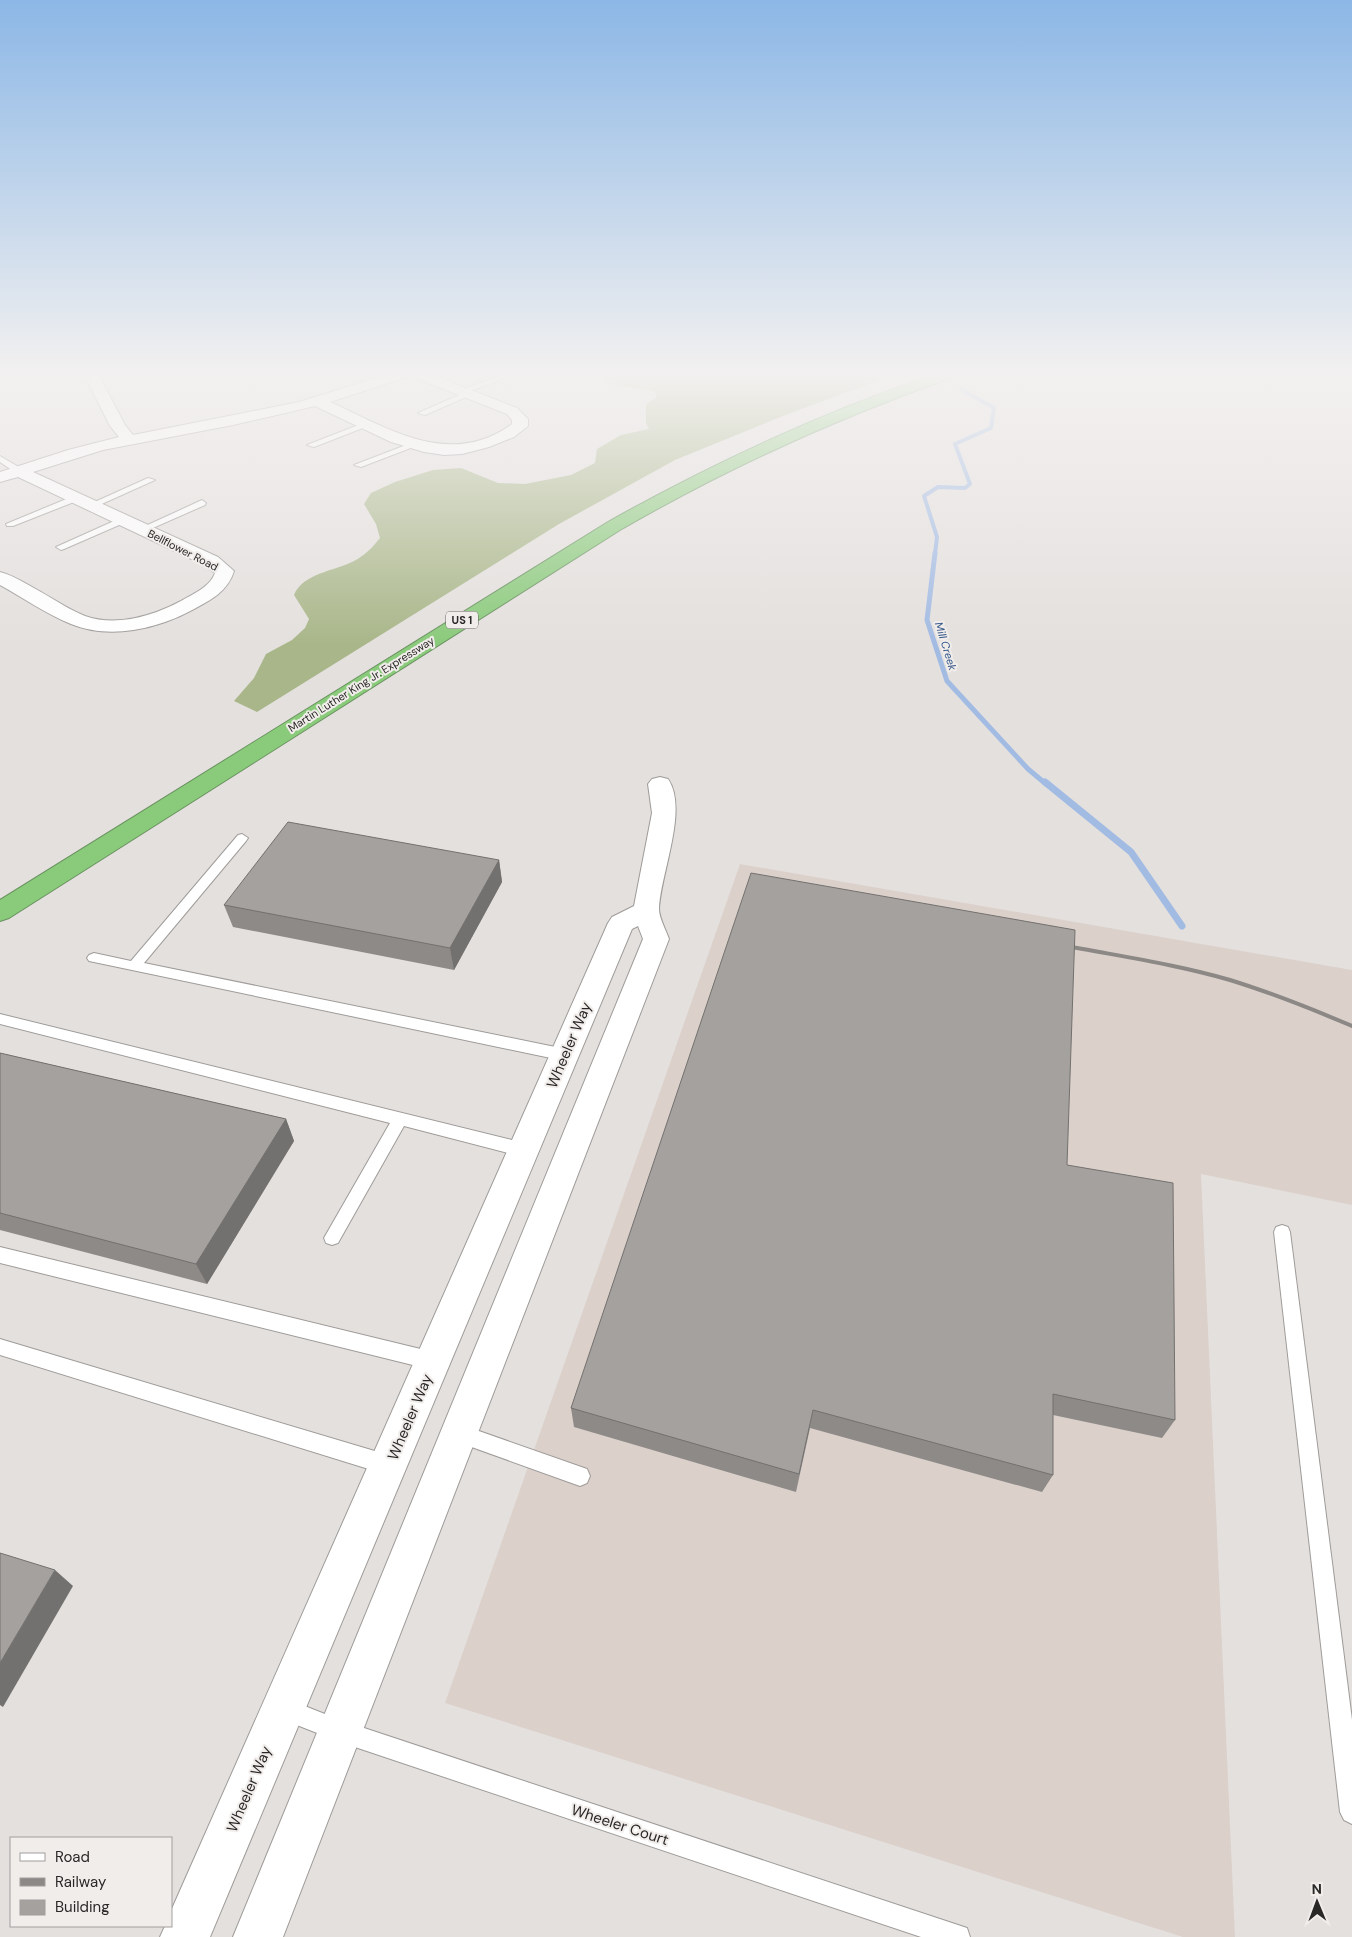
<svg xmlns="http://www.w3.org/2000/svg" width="1352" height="1937" font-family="'DM Sans',sans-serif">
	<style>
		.built { fill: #dbd0ca }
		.forest { fill: #a9b689 }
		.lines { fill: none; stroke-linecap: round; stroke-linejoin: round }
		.stream-far2 { stroke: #a2bbe3; stroke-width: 4 }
		.stream-far1 { stroke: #a2bbe3; stroke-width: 5 }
		.stream { stroke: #a2bbe3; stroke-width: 7 }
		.service-casing { stroke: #9e9b99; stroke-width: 2 }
		.minor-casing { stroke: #9e9b99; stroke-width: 2 }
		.motorway-casing { stroke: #68915e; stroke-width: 2 }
		.service { fill: #fff; fill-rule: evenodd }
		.minor { fill: #fff; fill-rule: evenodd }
		.motorway { fill: #8aca7b; fill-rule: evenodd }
		.rail { stroke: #8b8886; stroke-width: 4 }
		.wall { fill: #8d8a88 }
		.shaded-wall { fill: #73716f }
		.building { fill: #a4a19e; stroke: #73716f }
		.labels { text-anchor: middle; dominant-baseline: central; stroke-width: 4; stroke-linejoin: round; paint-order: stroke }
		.far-street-label { font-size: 11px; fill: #292827; stroke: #f1edeb }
		.shield { fill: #f1edeb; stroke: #656362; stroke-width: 1 }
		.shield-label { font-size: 11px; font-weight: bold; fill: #292827 }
		.far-water-label { font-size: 11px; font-style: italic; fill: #36588b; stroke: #f1edeb }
		.near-street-label { font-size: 15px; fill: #292827; stroke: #f1edeb }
	</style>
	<rect width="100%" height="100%" fill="#e4e0de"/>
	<polygon class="built" points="740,864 1352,970 1352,1205 1201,1174 1235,1937 1183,1937 445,1703"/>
	<path class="forest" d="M598 374H896L788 414 675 460 559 524 257 712 234 701 254 678 266 654 292 640 305 628 309 619 294 595C303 573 335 571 354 561 364 556 373 547 380 538L376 524 364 504 371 493 395 482 433 470 461 468 498 483 525 484 571 475 595 463 597 449 621 435 649 429 646 423V404L657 397 654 391 618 386 607 382Z"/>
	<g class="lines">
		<polyline class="stream-far2" points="935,554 937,537 924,496 938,487 965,488 970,484 955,444 991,428 994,408 961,389"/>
		<polyline class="stream-far1" points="935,553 927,620 947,681 1028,769 1046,784"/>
		<polyline class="stream" points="1045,782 1131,852 1182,926"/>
		<g class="service-casing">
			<g id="service">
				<polygon points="505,374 515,374 465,393 458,391"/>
				<polygon points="466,392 473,394 425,415 418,413"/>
				<polygon points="366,422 373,424 314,447 307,445"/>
				<polygon points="414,442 421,444 361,467 354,465"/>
				<polygon points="0,456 22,469 22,473 16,473 0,462"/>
				<polygon points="148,478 155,480 95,507 88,505"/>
				<polygon points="76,495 80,498 79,500 13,526 7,526 6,524"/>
				<polygon points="202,500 206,503 205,505 146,531 143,532 139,529"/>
				<polygon points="123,517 126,518 126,522 64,549 61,550 56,547"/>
				<polygon points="242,834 248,838 246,841 144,963 565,1049 570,1051 572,1055 570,1059 565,1061 89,961 87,958 89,955 94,953 131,961 238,835"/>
				<polygon points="0,1014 524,1143 530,1145 532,1150 530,1155 524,1157 404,1126 338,1243 332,1245 326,1243 324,1238 390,1123 0,1024"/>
				<polygon points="1282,1225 1288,1227 1290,1232 1352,1720 1352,1824 1344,1820 1340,1812 1274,1232 1276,1227"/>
				<polygon points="0,1247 433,1352 439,1355 442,1361 439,1367 433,1370 0,1263"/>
				<polygon points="0,1339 388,1455 395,1458 398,1465 395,1472 388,1475 0,1355"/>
				<polygon points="459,1424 587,1469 590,1476 587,1483 580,1486 452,1440 450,1433 452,1426"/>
				<polygon points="287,1699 340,1720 958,1925 967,1928 970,1937 921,1937 340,1742 279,1718 276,1710 279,1702"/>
			</g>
		</g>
		<g class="minor-casing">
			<g id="minor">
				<path d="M84 374H98L125 425 133 435 299 402 389 374H409L407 377 330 402C390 429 450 469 512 424V420L507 414 413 377 411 374H430L517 408 528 419V426L514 437 489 447 462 454 444 455 424 452 391 442 315 406 233 425 103 450 33 472 218 557 234 571C228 591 211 600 194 609 158 629 110 640 71 624 46 614 24 598 0 585V572C15 576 28 585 41 592 55 600 70 610 85 616 116 627 153 616 181 601 193 594 210 587 215 573L204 565 18 477 0 482V472L68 450 119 437 110 426Z"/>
				<path d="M660 777 668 779C689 809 660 875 659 909 659 918 666 930 669 939L283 1937H233L643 939 638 926 632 929 210 1937H160L165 1926H171V1911L608 923 612 917 634 906 652 813 648 784 652 779Z"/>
			</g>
		</g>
		<g class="motorway-casing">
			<path id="motorway" d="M936 374H956L954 377C837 418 727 468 620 530L9 918 0 921V900L608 522C713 463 821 413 936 374Z"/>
		</g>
		<use href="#service" class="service"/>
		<use href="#minor" class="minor"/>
		<use href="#motorway" class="motorway"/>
		<path class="rail" d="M1062 945C1118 956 1175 964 1230 980 1272 993 1312 1009 1352 1026"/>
	</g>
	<g class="wall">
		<polygon points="499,860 502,882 454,970 233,927 224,905"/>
		<polygon points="0,1053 286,1119 294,1141 207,1284 0,1230"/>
		<polygon points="1067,1165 1175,1420 1162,1438 1053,1415 1053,1475 1042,1492 810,1428 796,1492 574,1427 571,1408"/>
	</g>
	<g class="shaded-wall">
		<polygon points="499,860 502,882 454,970 450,948"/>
		<polygon points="286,1119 294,1141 207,1284 196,1264"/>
		<polygon points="55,1570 73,1586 3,1707 0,1705 0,1663"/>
	</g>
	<g class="building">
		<polygon points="288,822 499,860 450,948 224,905"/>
		<polygon points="751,873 1075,930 1067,1165 1173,1183 1175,1420 1053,1394 1053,1475 813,1410 799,1474 571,1408"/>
		<polygon points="0,1053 286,1119 196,1264 0,1213"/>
		<polygon points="0,1553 55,1570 0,1663"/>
	</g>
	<linearGradient id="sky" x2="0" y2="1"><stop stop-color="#8cb7e6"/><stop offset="0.58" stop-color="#f3f1f0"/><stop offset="1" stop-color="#f3f1f0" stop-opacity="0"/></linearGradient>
	<rect width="1352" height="645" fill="url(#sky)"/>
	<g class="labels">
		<g class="far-street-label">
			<text transform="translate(183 550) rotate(27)">Bellflower Road</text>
			<text transform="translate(361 684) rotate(-32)">Martin Luther King Jr. Expressway</text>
		</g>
		<rect class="shield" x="446" y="611.5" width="32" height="17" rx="4"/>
		<g class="shield-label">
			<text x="462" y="620">US 1</text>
		</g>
		<g class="far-water-label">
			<text transform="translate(946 646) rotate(73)">Mill Creek</text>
		</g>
		<g class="near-street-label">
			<text transform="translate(569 1045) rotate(-67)">Wheeler Way</text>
			<text transform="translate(410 1417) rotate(-67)">Wheeler Way</text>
			<text transform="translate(249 1789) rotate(-67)">Wheeler Way</text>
			<text transform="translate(620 1825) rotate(18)">Wheeler Court</text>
		</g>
	</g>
	<rect x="10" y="1837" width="162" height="90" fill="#f1edeb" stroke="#a19e9d"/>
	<rect x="20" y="1853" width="25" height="8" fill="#ffffff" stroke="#a19e9d"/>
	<text x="55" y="1862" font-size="15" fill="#292827">Road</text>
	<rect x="20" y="1878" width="25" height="8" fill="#8b8886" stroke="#a19e9d"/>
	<text x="55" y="1887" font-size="15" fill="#292827">Railway</text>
	<rect x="20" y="1900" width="25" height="15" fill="#a4a19e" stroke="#a19e9d"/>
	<text x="55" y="1912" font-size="15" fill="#292827">Building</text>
	<g transform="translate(1317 1902) rotate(359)" stroke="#f1edeb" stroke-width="4" paint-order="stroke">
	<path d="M0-4L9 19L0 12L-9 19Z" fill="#292827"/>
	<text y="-8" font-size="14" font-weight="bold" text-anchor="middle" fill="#292827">N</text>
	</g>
</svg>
